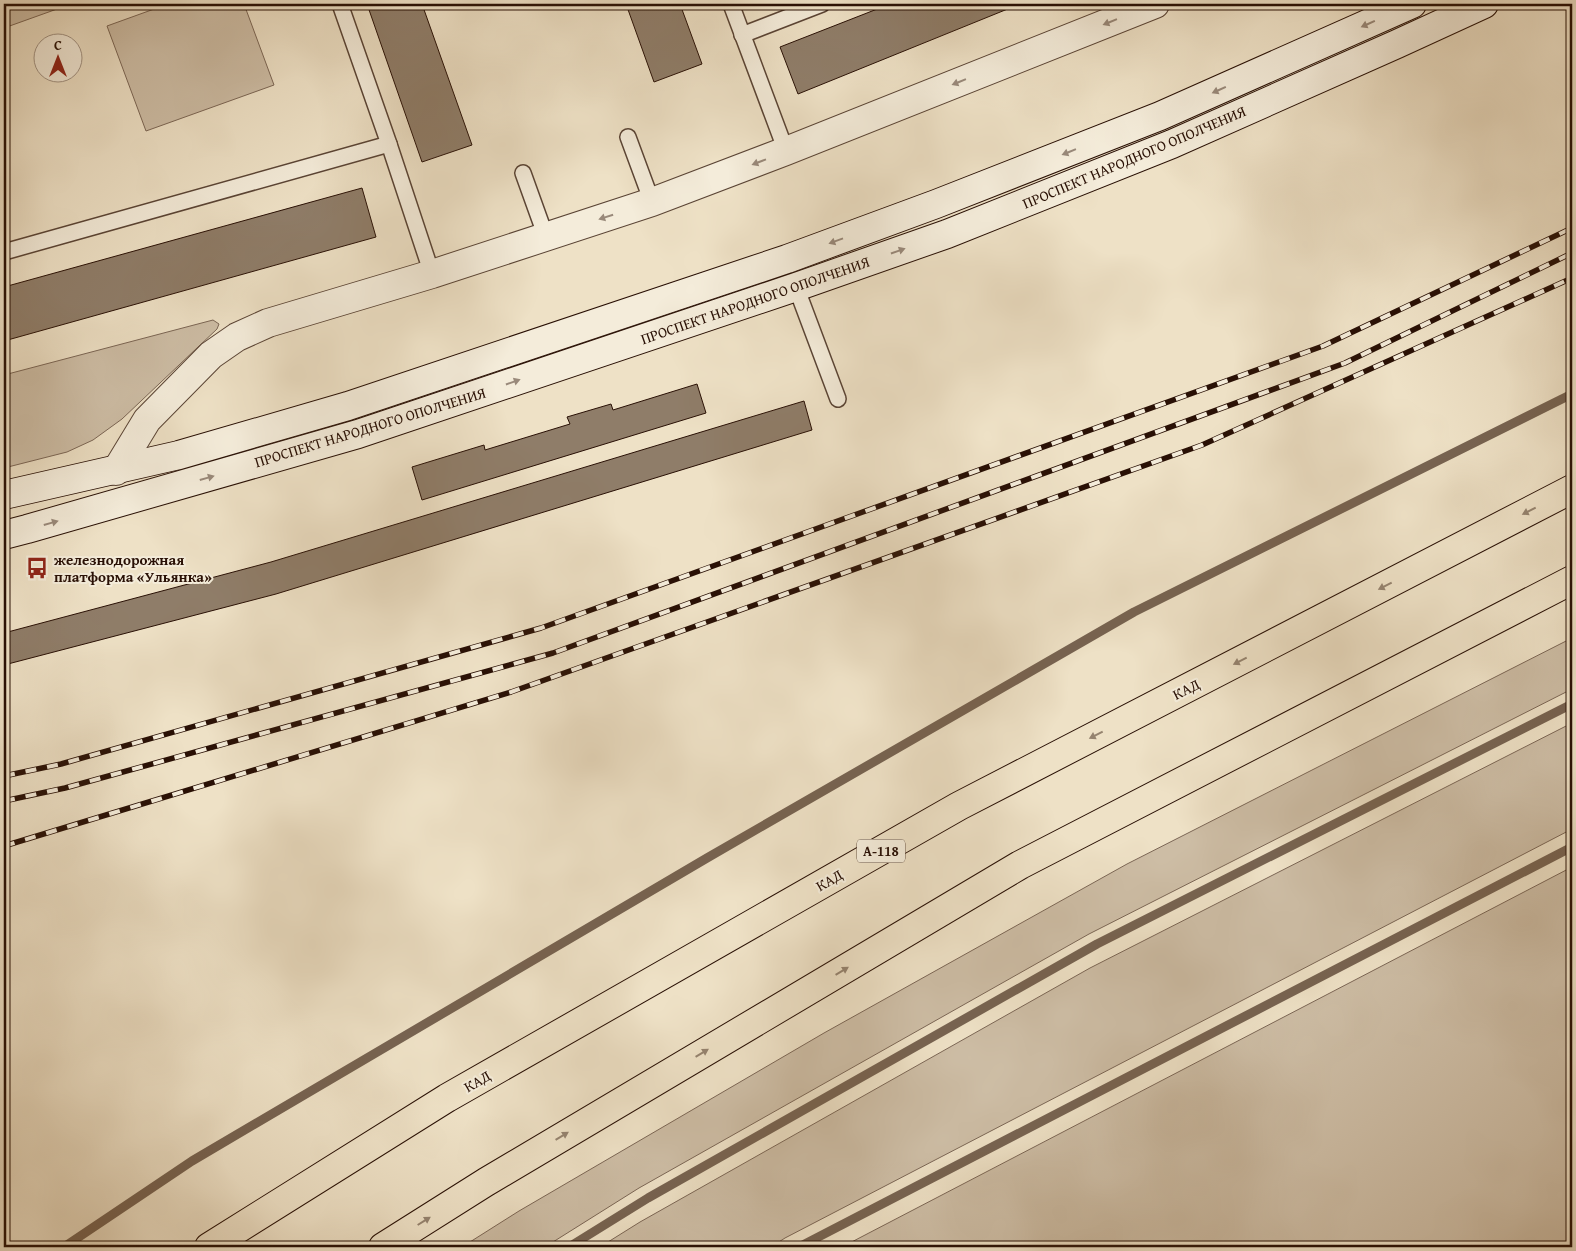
<svg xmlns="http://www.w3.org/2000/svg" width="1576" height="1251" font-family="'Gentium Book Plus',serif">
	<style>
		.green { fill: #cdbda5; stroke: #7b6655 }
		.lines { fill: none; stroke-linecap: round; stroke-linejoin: round }
		.stream { stroke: #776351; stroke-width: 9 }
		.building { fill: #8f7d69; stroke: #291005 }
		.service-casing { stroke: #5a4435; stroke-width: 18 }
		.minor-casing { stroke: #5a4435; stroke-width: 30 }
		.secondary-casing { stroke: #291005; stroke-width: 30 }
		.motorway-casing { stroke: #291005; stroke-width: 30 }
		.service { stroke: #f4ecda; stroke-width: 15 }
		.minor { stroke: #f4ecda; stroke-width: 28 }
		.secondary { stroke: #f4ecda; stroke-width: 28 }
		.motorway { stroke: #eee1c6; stroke-width: 28 }
		.rail-casing { stroke: #291005; stroke-width: 5.5 }
		.rail { stroke: #f4ecda; stroke-width: 4; stroke-dasharray: 11; stroke-linecap: butt }
		.oneway { fill: #99897a }
		.oneway2 { fill: #95836f }
		.labels { text-anchor: middle; dominant-baseline: central; stroke-width: 4; stroke-linejoin: round; paint-order: stroke }
		.shield { fill: #f4ecda; stroke: #665245; stroke-width: 1 }
		.shield-label { font-size: 14px; font-weight: bold; fill: #291005 }
		.street-label { font-size: 15px; fill: #291005; stroke: #f4ecda }
		.poi-label { font-size: 15px; font-weight: bold; fill: #291005; stroke: #f4ecda; text-anchor: start }
	</style>
	<rect width="100%" height="100%" fill="#eee1c6"/>
	<filter id="stains"><feTurbulence type="fractalNoise" baseFrequency=".004" numOctaves="4"/><feColorMatrix values="0 0 0 0 .2 0 0 0 0 .09 0 0 0 0 .02 0 0 0 .5 -.17"/></filter>
	<radialGradient id="worn" r=".72"><stop offset=".6" stop-color="#630" stop-opacity="0"/><stop offset="1" stop-color="#630" stop-opacity=".3"/></radialGradient>
	<g class="green">
		<polygon points="4,4 71,4 4,28"/>
		<polygon points="168,4 244,4 274,85 146,131 107,26"/>
		<polygon points="213,320 219,324 217,329 122,419 93,440 67,452 4,468 4,375"/>
		<polygon points="1572,638 1572,689 1089,934 639,1188 545,1247 462,1247 519,1211 824,1033 1127,864"/>
		<polygon points="1572,723 1572,829 785,1238 771,1247 600,1247 640,1222 1090,968"/>
		<polygon points="1572,867 1572,1247 842,1247"/>
	</g>
	<g class="lines">
		<g class="stream">
			<polyline points="64,1247 192,1161 707,858 1134,612 1572,394"/>
			<polyline points="569,1247 648,1198 1097,944 1572,704"/>
			<polyline points="799,1247 1572,847"/>
		</g>
	</g>
	<g class="building">
		<polygon points="367,4 422,4 472,145 422,162"/>
		<polygon points="626,4 680,4 702,64 654,82"/>
		<polygon points="890,4 1020,4 798,94 780,47"/>
		<polygon points="362,188 376,237 4,341 4,287"/>
		<polygon points="697,384 706,413 422,500 412,467 484,445 485,450 570,424 567,417 611,404 613,410"/>
		<polygon points="804,401 812,430 276,594 4,665 4,633 271,562"/>
	</g>
	<g class="lines">
		<g class="service-casing">
			<g id="service">
				<polyline points="731,4 786,151"/>
				<polyline points="742,35 822,4"/>
				<polyline points="628,137 652,202"/>
				<polyline points="389,144 432,274"/>
				<polyline points="523,173 546,237"/>
				<polyline points="4,252 389,144 340,4"/>
				<polyline points="796,287 838,399"/>
			</g>
		</g>
		<g class="minor-casing">
			<polyline id="minor" points="116,471 147,420 211,355 237,337 268,323 432,274 652,202 786,151 1155,4"/>
		</g>
		<g class="secondary-casing">
			<g id="secondary">
				<polyline points="4,495 179,455 348,406 787,259 936,204 1160,116 1412,4"/>
				<polyline points="4,535 27,529 358,434 796,287 947,234 1172,144 1397,44 1484,4"/>
			</g>
		</g>
		<g class="motorway-casing">
			<g id="motorway">
				<polyline points="209,1247 447,1098 959,806 1572,489"/>
				<polyline points="383,1247 486,1182 1020,865 1572,580"/>
			</g>
		</g>
		<use href="#service" class="service"/>
		<use href="#minor" class="minor"/>
		<use href="#secondary" class="secondary"/>
		<use href="#motorway" class="motorway"/>
		<g class="rail-casing">
			<g id="rail">
				<polyline points="4,776 61,764 541,628 1323,346 1572,228"/>
				<polyline points="4,801 65,788 553,653 1345,363 1572,253"/>
				<polyline points="4,846 511,692 1202,445 1572,278"/>
			</g>
		</g>
		<use href="#rail" class="rail"/>
	</g>
	<defs><path id="oneway-solid" d="M-6-.8H1V-3.2L6.5 0L1 3.2V.8H-6Z" transform="scale(1.25)"/></defs>
	<g class="oneway">
		<use href="#oneway-solid" transform="translate(1110 22) rotate(158)"/>
		<use href="#oneway-solid" transform="translate(1368 24) rotate(156)"/>
		<use href="#oneway-solid" transform="translate(959 82) rotate(158)"/>
		<use href="#oneway-solid" transform="translate(1219 90) rotate(156)"/>
		<use href="#oneway-solid" transform="translate(1069 152) rotate(158)"/>
		<use href="#oneway-solid" transform="translate(759 162) rotate(159)"/>
		<use href="#oneway-solid" transform="translate(606 217) rotate(162)"/>
		<use href="#oneway-solid" transform="translate(836 241) rotate(160)"/>
		<use href="#oneway-solid" transform="translate(898 251) rotate(-19)"/>
		<use href="#oneway-solid" transform="translate(513 382) rotate(-19)"/>
		<use href="#oneway-solid" transform="translate(207 478) rotate(-16)"/>
		<use href="#oneway-solid" transform="translate(51 523) rotate(-16)"/>
	</g>
	<g class="oneway2">
		<use href="#oneway-solid" transform="translate(1529 511) rotate(153)"/>
		<use href="#oneway-solid" transform="translate(1385 586) rotate(153)"/>
		<use href="#oneway-solid" transform="translate(1240 661) rotate(153)"/>
		<use href="#oneway-solid" transform="translate(1096 735) rotate(153)"/>
		<use href="#oneway-solid" transform="translate(842 971) rotate(-31)"/>
		<use href="#oneway-solid" transform="translate(702 1053) rotate(-31)"/>
		<use href="#oneway-solid" transform="translate(562 1136) rotate(-31)"/>
		<use href="#oneway-solid" transform="translate(424 1221) rotate(-32)"/>
	</g>
	<defs>
		<g id="bus-bare" transform="scale(1.725)"><path d="M-5-6H5V4H4V6H2V4H-2V6H-4V4H-5ZM-3.5-4V0h7V-4ZM-3.5 1.2v1.5H-2V1.2ZM2 1.2v1.5H3.5V1.2Z" fill="#8f2418" stroke="#f4ecda" stroke-width="2.5" paint-order="stroke"/></g>
	</defs>
	<g fill-rule="evenodd">
		<use href="#bus-bare" x="37" y="568"/>
	</g>
	<g class="labels">
		<rect class="shield" x="857" y="839.5" width="48" height="23" rx="4"/>
		<g class="shield-label">
			<text x="881" y="851">А-118</text>
		</g>
		<g class="street-label">
			<text transform="translate(1134 157) rotate(-23)">ПРОСПЕКТ НАРОДНОГО ОПОЛЧЕНИЯ</text>
			<text transform="translate(755 300) rotate(-19)">ПРОСПЕКТ НАРОДНОГО ОПОЛЧЕНИЯ</text>
			<text transform="translate(370 427) rotate(-17)">ПРОСПЕКТ НАРОДНОГО ОПОЛЧЕНИЯ</text>
			<text transform="translate(1186 689) rotate(-27)">КАД</text>
			<text transform="translate(829 880) rotate(-30)">КАД</text>
			<text transform="translate(477 1081) rotate(-30)">КАД</text>
		</g>
		<g class="poi-label">
			<text x="54" y="559">железнодорожная<tspan x="54" dy="17">платформа «Ульянка»</tspan></text>
		</g>
	</g>
	<rect width="1576" height="1251" fill="none" stroke="#eee1c6" stroke-width="20"/>
	<rect x="5" y="5" width="1566" height="1241" fill="none" stroke="#291005" stroke-width="2.5"/>
	<rect x="10" y="10" width="1556" height="1231" fill="none" stroke="#291005"/>
	<g transform="translate(58 58)"><circle r="24" fill="#f4ecda" stroke="#a39485"/>
	<path d="M0-4L9 19L0 12L-9 19Z" fill="#8f2418"/>
	<text y="-8" font-size="14" font-weight="bold" text-anchor="middle" fill="#291005">С</text>
	</g>
	<rect width="100%" height="100%" filter="url(#stains)"/>
	<rect width="100%" height="100%" fill="url(#worn)"/>
</svg>
